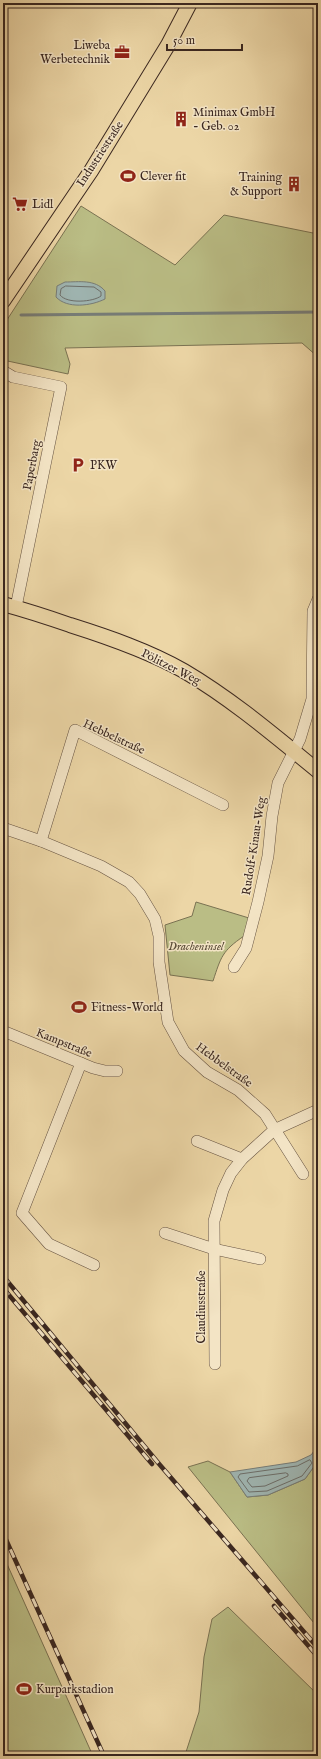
<svg xmlns="http://www.w3.org/2000/svg" width="321" height="1759" font-family="'IM FELL English',serif">
	<style>
		.green { fill: #babd85; stroke: #7a7252 }
		.water { fill: #9fb6b3; stroke: #777d78 }
		.lines { fill: none; stroke-linecap: round; stroke-linejoin: round }
		.shore { stroke: #6c6e6a; stroke-width: 1 }
		.stream { stroke: #777d78; stroke-width: 3 }
		.minor-casing { stroke: #665342; stroke-width: 12 }
		.major-casing { stroke: #3a2720; stroke-width: 16 }
		.minor { stroke: #f3e4c5; stroke-width: 11 }
		.major { stroke: #ecd6a6; stroke-width: 14 }
		.rail-casing { stroke: #3a2720; stroke-width: 4.5 }
		.rail { stroke: #f3e4c5; stroke-width: 3; stroke-dasharray: 9; stroke-linecap: butt }
		.labels { text-anchor: middle; dominant-baseline: central; stroke-width: 3; stroke-linejoin: round; paint-order: stroke }
		.poi-label { font-size: 12px; fill: #3a2720; stroke: #f3e4c5; text-anchor: start }
		.street-label { font-size: 12px; fill: #3a2720; stroke: #f3e4c5 }
		.park-label { font-size: 12px; font-style: italic; fill: #5a4c39; stroke: #f3e4c5 }
	</style>
	<rect width="100%" height="100%" fill="#ecd6a6"/>
	<filter id="stains"><feTurbulence type="fractalNoise" baseFrequency=".005" numOctaves="4"/><feColorMatrix values="0 0 0 0 .2 0 0 0 0 .09 0 0 0 0 .02 0 0 0 .5 -.17"/></filter>
	<radialGradient id="worn" r=".72"><stop offset=".6" stop-color="#630" stop-opacity="0"/><stop offset="1" stop-color="#630" stop-opacity=".3"/></radialGradient>
	<g class="green">
		<polygon points="81,206 175,265 224,215 313,233 318,226 318,357 302,343 65,348 70,364 68,374 3,360 3,326"/>
		<path d="M196 902 249 918 244 936C222 951 221 957 213 981L170 975 165 925 192 916Z"/>
		<polygon points="208,1461 230,1472 247,1497 268,1495 305,1479 318,1461 318,1628 188,1467"/>
		<polygon points="3,1555 93,1756 3,1756"/>
		<polygon points="228,1607 318,1695 318,1756 179,1756 186,1752 199,1712 204,1657 212,1619"/>
	</g>
	<g class="water">
		<path d="M65 282C79 282 95 279 105 291V299C91 306 67 309 56 297L57 286Z"/>
		<polygon points="318,1446 318,1461 305,1479 268,1495 247,1497 230,1472 296,1462 311,1455"/>
	</g>
	<g class="lines">
		<g class="shore">
			<path d="M66 286 94 287 101 292V296C93 302 67 304 60 295L61 289Z"/>
			<polygon points="310,1460 312,1463 302,1476 267,1491 249,1492 238,1477 240,1474 297,1466"/>
			<polygon points="286,1473 288,1474 288,1476 265,1486 252,1487 247,1481 249,1478"/>
		</g>
		<polyline class="stream" points="21,315 318,312"/>
		<g class="minor-casing">
			<g id="minor">
				<polyline points="3,371 13,377 61,387 16,607"/>
				<polyline points="3,828 41,841 101,866 129,882 140,894 155,919 159,936 159,962 168,1022 184,1051 207,1072 238,1090 265,1114 303,1174"/>
				<polyline points="41,841 75,730 223,805"/>
				<polyline points="234,967 246,948 258,902 268,856 272,816 278,783 300,739 312,699 313,611 318,599"/>
				<polyline points="3,1031 93,1068 105,1071 117,1071"/>
				<polyline points="81,1063 22,1213 49,1244 94,1265"/>
				<polyline points="197,1141 242,1159"/>
				<polyline points="165,1233 214,1249 260,1259"/>
				<polyline points="215,1364 214,1221 223,1190 231,1173 242,1159 274,1130 318,1110"/>
			</g>
		</g>
		<g class="major-casing">
			<g id="major">
				<polyline points="3,301 91,171 168,45 190,3"/>
				<path d="M3 604C25 610 47 617 70 625 108 637 149 651 184 671 233 700 275 736 318 771"/>
			</g>
		</g>
		<use href="#minor" class="minor"/>
		<use href="#major" class="major"/>
		<g class="rail-casing">
			<g id="rail">
				<polyline points="3,1276 160,1465 318,1648"/>
				<polyline points="3,1288 152,1464"/>
				<polyline points="3,1533 104,1756"/>
				<polyline points="274,1606 318,1657"/>
			</g>
		</g>
		<use href="#rail" class="rail"/>
	</g>
	<defs>
		<g id="office-bare" transform="scale(1.2)"><path d="M-6-3h4V-5.5h4V-3h4V5H-6ZM-1-4.5V-3h2v-1.5ZM-6 0V1H6V0Z" fill="#8f2418" stroke="#f3e4c5" stroke-width="2.5" paint-order="stroke"/></g>
		<g id="building-bare" transform="scale(1.2)"><path d="M-4-6H4V6H1V3H-1V6H-4ZM-2.5-4.3h1.7v1.8h-1.7ZM.8-4.3h1.7v1.8H.8ZM-2.5-1h1.7V.8h-1.7ZM.8-1h1.7V.8H.8Z" fill="#8f2418" stroke="#f3e4c5" stroke-width="2.5" paint-order="stroke"/></g>
		<g id="stadium-bare" transform="scale(1.2)"><path d="M0-5a6.5 5 0 1 0 0 10a6.5 5 0 1 0 0-10ZM-3.5-1.8h7v3.6h-7Z" fill="#8f2418" stroke="#f3e4c5" stroke-width="2.5" paint-order="stroke"/></g>
		<g id="supermarket-bare" transform="scale(1.2)"><path d="M-6-5.5h2.5l.6 2H6L4.5 2H-2.5L-4.4-4H-6ZM-1.5 3.2a1.3 1.3 0 1 0 .1 0ZM3 3.2a1.3 1.3 0 1 0 .1 0Z" fill="#8f2418" stroke="#f3e4c5" stroke-width="2.5" paint-order="stroke"/></g>
		<g id="parking-bare" transform="scale(1.2)"><path d="M-3.5-5.5H1a3.5 3.5 0 0 1 0 7H-1V5.5H-3.5ZM-1-3.4V-.6H.8a1.4 1.4 0 0 0 0-2.8Z" fill="#8f2418" stroke="#f3e4c5" stroke-width="2.5" paint-order="stroke"/></g>
	</defs>
	<g fill-rule="evenodd">
		<use href="#office-bare" x="122" y="52"/>
		<use href="#building-bare" x="181" y="119"/>
		<use href="#stadium-bare" x="128" y="176"/>
		<use href="#building-bare" x="294" y="184"/>
		<use href="#supermarket-bare" x="20" y="204"/>
		<use href="#parking-bare" x="78" y="465"/>
		<use href="#stadium-bare" x="79" y="1007"/>
		<use href="#stadium-bare" x="24" y="1689"/>
	</g>
	<g class="labels">
		<g class="poi-label">
			<text x="110" y="45" text-anchor="end">Liweba<tspan x="110" dy="14">Werbetechnik</tspan></text>
			<text x="193" y="112">Minimax GmbH<tspan x="193" dy="14">- Geb. 02</tspan></text>
			<text x="140" y="176">Clever fit</text>
			<text x="282" y="177" text-anchor="end">Training<tspan x="282" dy="14">&amp; Support</tspan></text>
			<text x="32" y="204">Lidl</text>
			<text x="90" y="465">PKW</text>
			<text x="91" y="1007">Fitness-World</text>
			<text x="36" y="1689">Kurparkstadion</text>
		</g>
		<g class="street-label">
			<text transform="translate(100 154) rotate(-57)">Industriestraße</text>
			<text transform="translate(32 465) rotate(-79)">Paperbarg</text>
			<text transform="translate(171 667) rotate(27)">Pölitzer Weg</text>
			<text transform="translate(114 737) rotate(25)">Hebbelstraße</text>
			<text transform="translate(254 846) rotate(-81)">Rudolf-Kinau-Weg</text>
			<text transform="translate(64 1043) rotate(22)">Kampstraße</text>
			<text transform="translate(224 1065) rotate(36)">Hebbelstraße</text>
			<text transform="translate(201 1307) rotate(-90)">Claudiusstraße</text>
		</g>
		<g class="park-label">
			<text x="196" y="946">Dracheninsel</text>
		</g>
	</g>
	<rect width="321" height="1759" fill="none" stroke="#ecd6a6" stroke-width="16"/>
	<rect x="4" y="4" width="313" height="1751" fill="none" stroke="#3a2720" stroke-width="2"/>
	<rect x="8" y="8" width="305" height="1743" fill="none" stroke="#3a2720"/>
	<path d="M167 44v6h75v-6" fill="none" stroke="#3a2720" stroke-width="2"/>
	<text x="173" y="44" font-size="12" fill="#3a2720" stroke="#f3e4c5" stroke-width="3" paint-order="stroke">50 m</text>
	<rect width="100%" height="100%" filter="url(#stains)"/>
	<rect width="100%" height="100%" fill="url(#worn)"/>
</svg>
